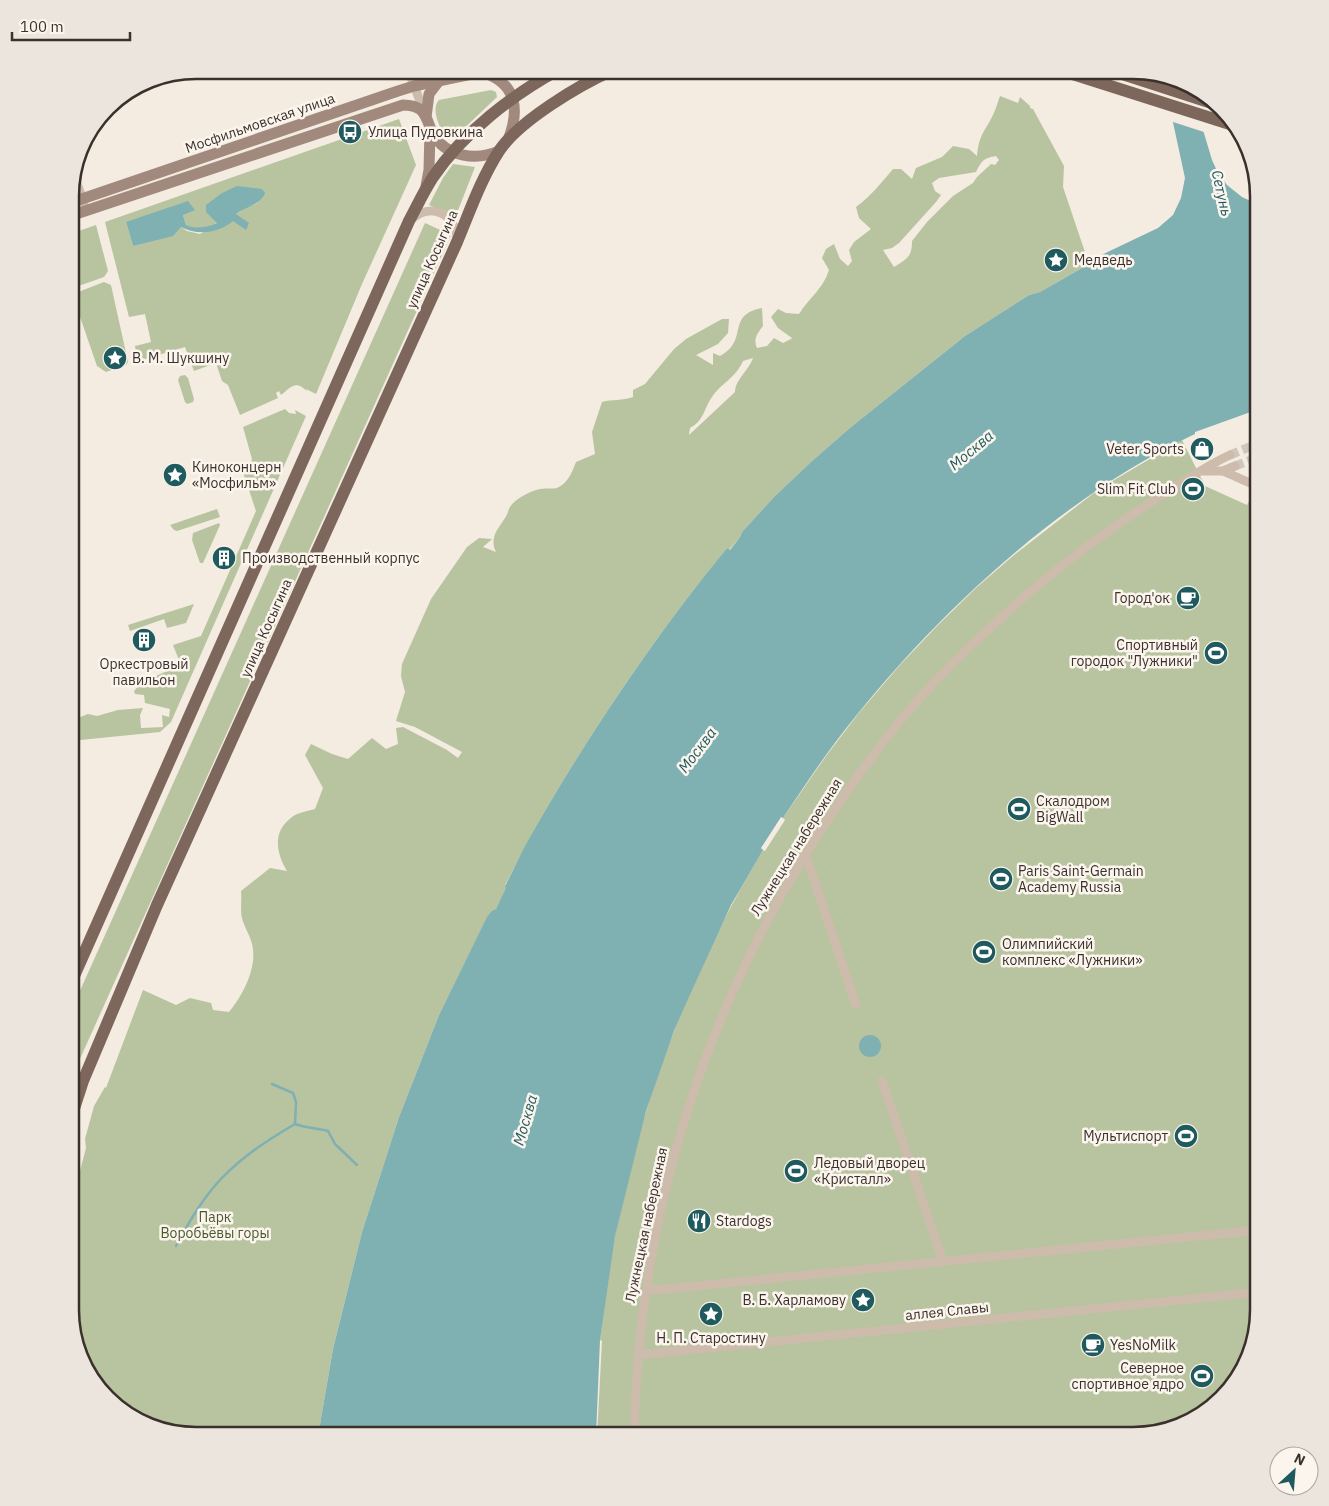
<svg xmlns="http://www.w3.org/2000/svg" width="1329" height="1506" font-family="'IBM Plex Sans',sans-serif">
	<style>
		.green { fill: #b8c4a0; fill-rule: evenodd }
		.water { fill: #7fb0b2 }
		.pier { fill: #f4ebe1 }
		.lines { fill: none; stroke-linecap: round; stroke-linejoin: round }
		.stream { stroke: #7fb0b2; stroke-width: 2.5 }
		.minor-tunnel { stroke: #cfc6bd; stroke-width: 9; stroke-dasharray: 9 4.5; stroke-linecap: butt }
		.minor { stroke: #cdbbac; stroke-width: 9 }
		.secondary { stroke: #a18a7d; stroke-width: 11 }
		.primary { stroke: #7d675c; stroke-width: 12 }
		.labels { text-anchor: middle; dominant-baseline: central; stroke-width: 5; stroke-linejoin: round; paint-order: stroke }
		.street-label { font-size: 14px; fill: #3b302b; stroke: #fbf5ee }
		.poi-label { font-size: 14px; fill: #3b302b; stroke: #fbf5ee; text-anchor: start }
		.park-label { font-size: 14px; fill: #4a5a2e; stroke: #fbf5ee }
		.water-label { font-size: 15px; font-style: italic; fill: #1f5a5e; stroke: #fbf5ee }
		.rim { fill: none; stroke: #3b302b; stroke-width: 2.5 }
	</style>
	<rect width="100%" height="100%" fill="#f4ebe1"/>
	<g class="green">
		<path d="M491 90 496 92 497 97 457 135 450 137 443 134C439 124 431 109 439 100Z"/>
		<path d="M1000 96 1018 103 1020 97 1030 106V108L1033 109 1064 166 1063 187 1089 264 1040 292 1029 295 965 336 851 427 812 461 774 497 742 532 740 537 729 550 727 548C651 641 584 741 526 845 518 859 512 873 505 885L507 888 496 909 487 918 439 1015 399 1117 362 1232 333 1349 318 1436H196L140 1423 96 1387 77 1350 70 1310V1209L86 1148 85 1139 94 1106 105 1087 106 1088 143 990 176 1005 190 998 211 1003 213 1010 229 1012C243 995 258 967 252 944 250 935 244 927 242 918 240 910 242 900 241 891L270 868 287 871C276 852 272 832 292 817 297 813 308 811 315 809L323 788 305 755 311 744 332 754 348 759 372 738 386 749 398 744 396 728 403 727 447 750 458 758 462 752 415 727 396 721 405 692 401 676 402 664 431 599 467 547 479 538 492 539 483 547 496 552C489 538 498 529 505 518 508 514 508 510 510 507 515 499 530 491 540 489 548 487 555 491 562 485 569 480 573 470 576 462L595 454 592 432 602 402C612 399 622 401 633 397V390L645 384 674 349 686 339 722 319H729L728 333 718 344 696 355 713 365V353L720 356C750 340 725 315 762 308L763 326C757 334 753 339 757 348L767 346 774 338 783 343 791 339 792 338 778 328 771 317 778 309 786 313 799 314C809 298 823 289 829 270L822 258 826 249 834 244 840 259 848 266 852 261 849 250 854 242 871 229 859 218 856 207C870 197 882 182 893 169H901L912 179 916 168 942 157 953 146 969 149 977 156C979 137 982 135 991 119 995 112 997 104 1000 96ZM996 156 999 160 995 165 991 164 977 177 973 183 953 196 927 222 912 241C912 257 907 259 894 267L883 250 892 248 899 243 936 202 941 195 935 191 932 183 939 178 976 172C982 160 984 158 996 156ZM753 358C749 370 735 380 735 392L689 435 690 428C704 421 704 408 712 397 722 382 735 379 743 361Z"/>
		<path d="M399 119 416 165 362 284 316 394 306 389 307 391C295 379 290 388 281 395L279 391 276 393 278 398 240 415 228 385 222 381 216 363 194 371 185 347 145 359C137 357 136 354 135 346L151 342 145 314 129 317 105 222ZM264 196 256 204 245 208 236 214 200 234 187 231 181 227 133 246 126 222 183 215 186 225C189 227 191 229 193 229 210 231 249 205 264 196Z"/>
		<polygon points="453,164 475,167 455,218 448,213 429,205 443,178"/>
		<polygon points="425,223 451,235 70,1081 70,1013"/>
		<polygon points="96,225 108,271 104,277 70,289 70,234"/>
		<polygon points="104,282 111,285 128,362 126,365 106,372 97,366 78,311 80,297 74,297 73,294"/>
		<polygon points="185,375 188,378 194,399 193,402 187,404 185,402 178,380 180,376"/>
		<polygon points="285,409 289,413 296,414 295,410 306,416 171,722 160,732 70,741 70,721 88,714 97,716 118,710 143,708 140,715 141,728 163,727 162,715 169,717 170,709 145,703 144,695 135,694 134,691 142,682 181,665 173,645 201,636 256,511 241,466 251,463 252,459 243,427"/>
		<path d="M1182 440 1205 486 1247 505 1249 501 1259 506V1310L1246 1366 1210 1410 1174 1429 1133 1436H597L602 1341 600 1340C604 1305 608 1270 615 1235 641 1100 692 968 763 850L765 851 785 820 783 818 826 756 858 714 899 666 938 625 977 587 1014 555 1099 489Z"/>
		<polygon points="217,509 220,517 177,531 174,530 170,525"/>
		<polygon points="219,523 220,525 203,563 200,563 192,540 193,533"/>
		<polygon points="194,604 186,623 167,628 164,619 130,631 128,625"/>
	</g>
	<g class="water">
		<path d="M1163 76 1189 83 1212 160 1218 173 1227 185 1242 197 1259 205V409L1195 432V434C1054 500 917 631 826 755 811 776 797 797 783 818L781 817 761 848 763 850 731 905 688 999 674 1031 646 1111 615 1236 600 1340 596 1436H318L333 1349 362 1232 399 1117 439 1015 487 917 492 911 496 909 506 888 505 886C512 873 518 859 525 846 584 741 651 641 727 548L730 550 740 537 742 532 774 497 812 461 851 427 965 336 1029 295 1040 292 1089 264 1093 259 1158 228 1173 215 1181 198 1185 178Z"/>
		<path d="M237 186 262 189 265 193C261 205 245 207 236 214L249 223 246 230 233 221C219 233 198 236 181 227L173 236 133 246 126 222 188 201 195 210 183 215 186 225C196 230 207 227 217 223L206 212V205L222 193Z"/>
		<circle cx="870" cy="1046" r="11"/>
	</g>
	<polygon class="pier" points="1161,76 1189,83 1199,91 1207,133 1170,121"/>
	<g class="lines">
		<g class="stream">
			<path d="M272 1084 293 1093 296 1102 295 1124C306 1128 317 1128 328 1131L335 1144 357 1165"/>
			<path d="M176 1246C187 1226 198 1206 213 1188 235 1161 266 1141 295 1124"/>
		</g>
		<g class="minor-tunnel">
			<polyline points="1230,455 1259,443"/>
			<polyline points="1235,466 1259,457"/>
		</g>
		<g class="minor">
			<polyline points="408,70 425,114"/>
			<polyline points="74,175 84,203"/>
			<path d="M412 219C431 202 456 214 457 239"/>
			<polyline points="1203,471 1223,471 1259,487"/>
			<polyline points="1223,471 1235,466"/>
			<polyline points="805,853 856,1005"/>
			<polyline points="882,1081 943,1261"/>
			<polyline points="645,1291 1259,1230"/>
			<polyline points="638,1355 1259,1292"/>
			<path d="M634 1436C638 1216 705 1004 827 821 855 779 884 738 918 700 953 661 991 626 1031 591 1076 553 1123 519 1173 488 1192 476 1210 464 1230 455"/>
		</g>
		<g class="secondary">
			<path d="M482 72C517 83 520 110 508 140"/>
			<polyline points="426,117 429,94 439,81"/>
			<polyline points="426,186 429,170 430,130"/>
			<polyline points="70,203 398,91 414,86 491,70"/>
			<path d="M70 216 403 105C409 105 416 106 421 110 428 117 429 127 433 134 446 157 476 161 499 151"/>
		</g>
		<g class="primary">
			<polyline points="1060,70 1236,126"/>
			<polyline points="1110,70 1215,104"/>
			<path d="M70 985 409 221C417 206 424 191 433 177 463 133 512 95 558 70"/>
			<path d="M70 1121 83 1081 157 905 457 242C470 211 481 179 499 151 519 121 579 85 613 70"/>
		</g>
	</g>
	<defs>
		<g id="bus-disc" transform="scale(1.25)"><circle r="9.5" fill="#1f5a5e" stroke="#fbf5ee"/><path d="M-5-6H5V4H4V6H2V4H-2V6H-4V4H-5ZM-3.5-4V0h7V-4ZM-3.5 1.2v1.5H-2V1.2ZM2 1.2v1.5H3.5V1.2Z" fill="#fff"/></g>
		<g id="sight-disc" transform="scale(1.25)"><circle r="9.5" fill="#1f5a5e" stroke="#fbf5ee"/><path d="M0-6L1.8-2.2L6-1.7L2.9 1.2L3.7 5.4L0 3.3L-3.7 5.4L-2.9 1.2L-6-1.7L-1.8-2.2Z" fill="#fff"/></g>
		<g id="shop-disc" transform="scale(1.25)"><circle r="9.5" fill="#1f5a5e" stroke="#fbf5ee"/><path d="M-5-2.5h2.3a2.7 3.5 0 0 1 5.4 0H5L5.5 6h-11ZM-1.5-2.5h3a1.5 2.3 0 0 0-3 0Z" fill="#fff"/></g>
		<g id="stadium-disc" transform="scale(1.25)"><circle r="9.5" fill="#1f5a5e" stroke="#fbf5ee"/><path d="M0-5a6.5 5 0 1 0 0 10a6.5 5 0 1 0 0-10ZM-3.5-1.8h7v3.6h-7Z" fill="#fff"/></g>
		<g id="building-disc" transform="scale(1.25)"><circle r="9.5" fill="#1f5a5e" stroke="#fbf5ee"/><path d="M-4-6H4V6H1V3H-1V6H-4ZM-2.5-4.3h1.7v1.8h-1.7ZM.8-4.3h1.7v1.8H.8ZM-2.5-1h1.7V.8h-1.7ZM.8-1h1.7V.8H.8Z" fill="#fff"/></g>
		<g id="cafe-disc" transform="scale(1.25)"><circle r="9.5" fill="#1f5a5e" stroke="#fbf5ee"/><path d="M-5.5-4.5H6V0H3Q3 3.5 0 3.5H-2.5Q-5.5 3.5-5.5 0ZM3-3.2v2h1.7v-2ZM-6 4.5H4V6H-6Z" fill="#fff"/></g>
		<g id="restaurant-disc" transform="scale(1.25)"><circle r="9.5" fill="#1f5a5e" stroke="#fbf5ee"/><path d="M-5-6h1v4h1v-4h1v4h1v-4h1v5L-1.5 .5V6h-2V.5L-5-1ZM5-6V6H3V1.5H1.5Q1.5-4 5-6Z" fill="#fff"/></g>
	</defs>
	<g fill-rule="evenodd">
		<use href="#bus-disc" x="350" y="132"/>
		<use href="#sight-disc" x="1056" y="260"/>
		<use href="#sight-disc" x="115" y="358"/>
		<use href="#shop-disc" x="1202" y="449"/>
		<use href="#sight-disc" x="175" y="475"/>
		<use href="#stadium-disc" x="1193" y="489"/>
		<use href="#building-disc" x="224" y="558"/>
		<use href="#cafe-disc" x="1188" y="598"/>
		<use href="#building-disc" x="144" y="640"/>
		<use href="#stadium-disc" x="1216" y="653"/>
		<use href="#stadium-disc" x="1019" y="809"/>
		<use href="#stadium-disc" x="1001" y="879"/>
		<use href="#stadium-disc" x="984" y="952"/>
		<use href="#stadium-disc" x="1186" y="1136"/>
		<use href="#stadium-disc" x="796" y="1171"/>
		<use href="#restaurant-disc" x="699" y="1221"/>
		<use href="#sight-disc" x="863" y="1300"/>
		<use href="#sight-disc" x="711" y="1314"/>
		<use href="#cafe-disc" x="1093" y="1345"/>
		<use href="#stadium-disc" x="1202" y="1376"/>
	</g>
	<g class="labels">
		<g class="street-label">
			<text transform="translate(260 123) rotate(-19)">Мосфильмовская улица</text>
			<text transform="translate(432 259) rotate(-66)">улица Косыгина</text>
			<text transform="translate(266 628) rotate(-66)">улица Косыгина</text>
			<text transform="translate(796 847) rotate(-58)">Лужнецкая набережная</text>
			<text transform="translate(646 1225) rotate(-78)">Лужнецкая набережная</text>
			<text transform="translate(947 1311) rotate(-6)">аллея Славы</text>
		</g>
		<g class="poi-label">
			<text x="368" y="132">Улица Пудовкина</text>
			<text x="1074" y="260">Медведь</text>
			<text x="132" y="358">В. М. Шукшину</text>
			<text x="1184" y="449" text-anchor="end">Veter Sports</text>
			<text x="192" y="467">Киноконцерн<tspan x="192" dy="16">«Мосфильм»</tspan></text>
			<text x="1176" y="489" text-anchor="end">Slim Fit Club</text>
			<text x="242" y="558">Производственный корпус</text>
			<text x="1170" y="598" text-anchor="end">Город'ок</text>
			<text x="1198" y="645" text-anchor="end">Спортивный<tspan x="1198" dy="16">городок "Лужники"</tspan></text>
			<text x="144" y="664" text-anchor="middle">Оркестровый<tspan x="144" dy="16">павильон</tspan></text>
			<text x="1036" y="801">Скалодром<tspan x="1036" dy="16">BigWall</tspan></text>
			<text x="1018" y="871">Paris Saint-Germain<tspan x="1018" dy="16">Academy Russia</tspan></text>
			<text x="1002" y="944">Олимпийский<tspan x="1002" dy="16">комплекс «Лужники»</tspan></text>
			<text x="1168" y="1136" text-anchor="end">Мультиспорт</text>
			<text x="814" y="1163">Ледовый дворец<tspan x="814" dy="16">«Кристалл»</tspan></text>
			<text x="716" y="1221">Stardogs</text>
			<text x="846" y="1300" text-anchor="end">В. Б. Харламову</text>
			<text x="711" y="1338" text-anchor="middle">Н. П. Старостину</text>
			<text x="1110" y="1345">YesNoMilk</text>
			<text x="1184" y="1368" text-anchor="end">Северное<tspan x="1184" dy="16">спортивное ядро</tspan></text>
		</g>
		<g class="park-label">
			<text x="215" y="1217">Парк<tspan x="215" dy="16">Воробьёвы горы</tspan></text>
		</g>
		<g class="water-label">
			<text transform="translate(1222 193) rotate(77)">Сетунь</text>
			<text transform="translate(971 450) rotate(-40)">Москва</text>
			<text transform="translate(697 750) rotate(-53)">Москва</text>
			<text transform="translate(525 1120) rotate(-74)">Москва</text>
		</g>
	</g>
	<path d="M0 0H1329V1506H0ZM196 79H1133A117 117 0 0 1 1250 196V1310A117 117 0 0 1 1133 1427H196A117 117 0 0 1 79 1310V196A117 117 0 0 1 196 79Z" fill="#ece5de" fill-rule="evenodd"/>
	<path class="rim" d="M196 79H1133A117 117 0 0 1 1250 196V1310A117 117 0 0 1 1133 1427H196A117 117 0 0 1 79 1310V196A117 117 0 0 1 196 79Z"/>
	<g transform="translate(1294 1471) rotate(26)"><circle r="24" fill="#fbf5ee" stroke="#aea6a0"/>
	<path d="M0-4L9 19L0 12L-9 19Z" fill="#1f5a5e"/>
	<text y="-8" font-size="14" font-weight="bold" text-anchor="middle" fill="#3b302b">N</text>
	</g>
	<path d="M12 32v8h118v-8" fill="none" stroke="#3b302b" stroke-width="2.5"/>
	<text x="20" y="32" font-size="15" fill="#3b302b" stroke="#fbf5ee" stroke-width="4" paint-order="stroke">100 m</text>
</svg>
